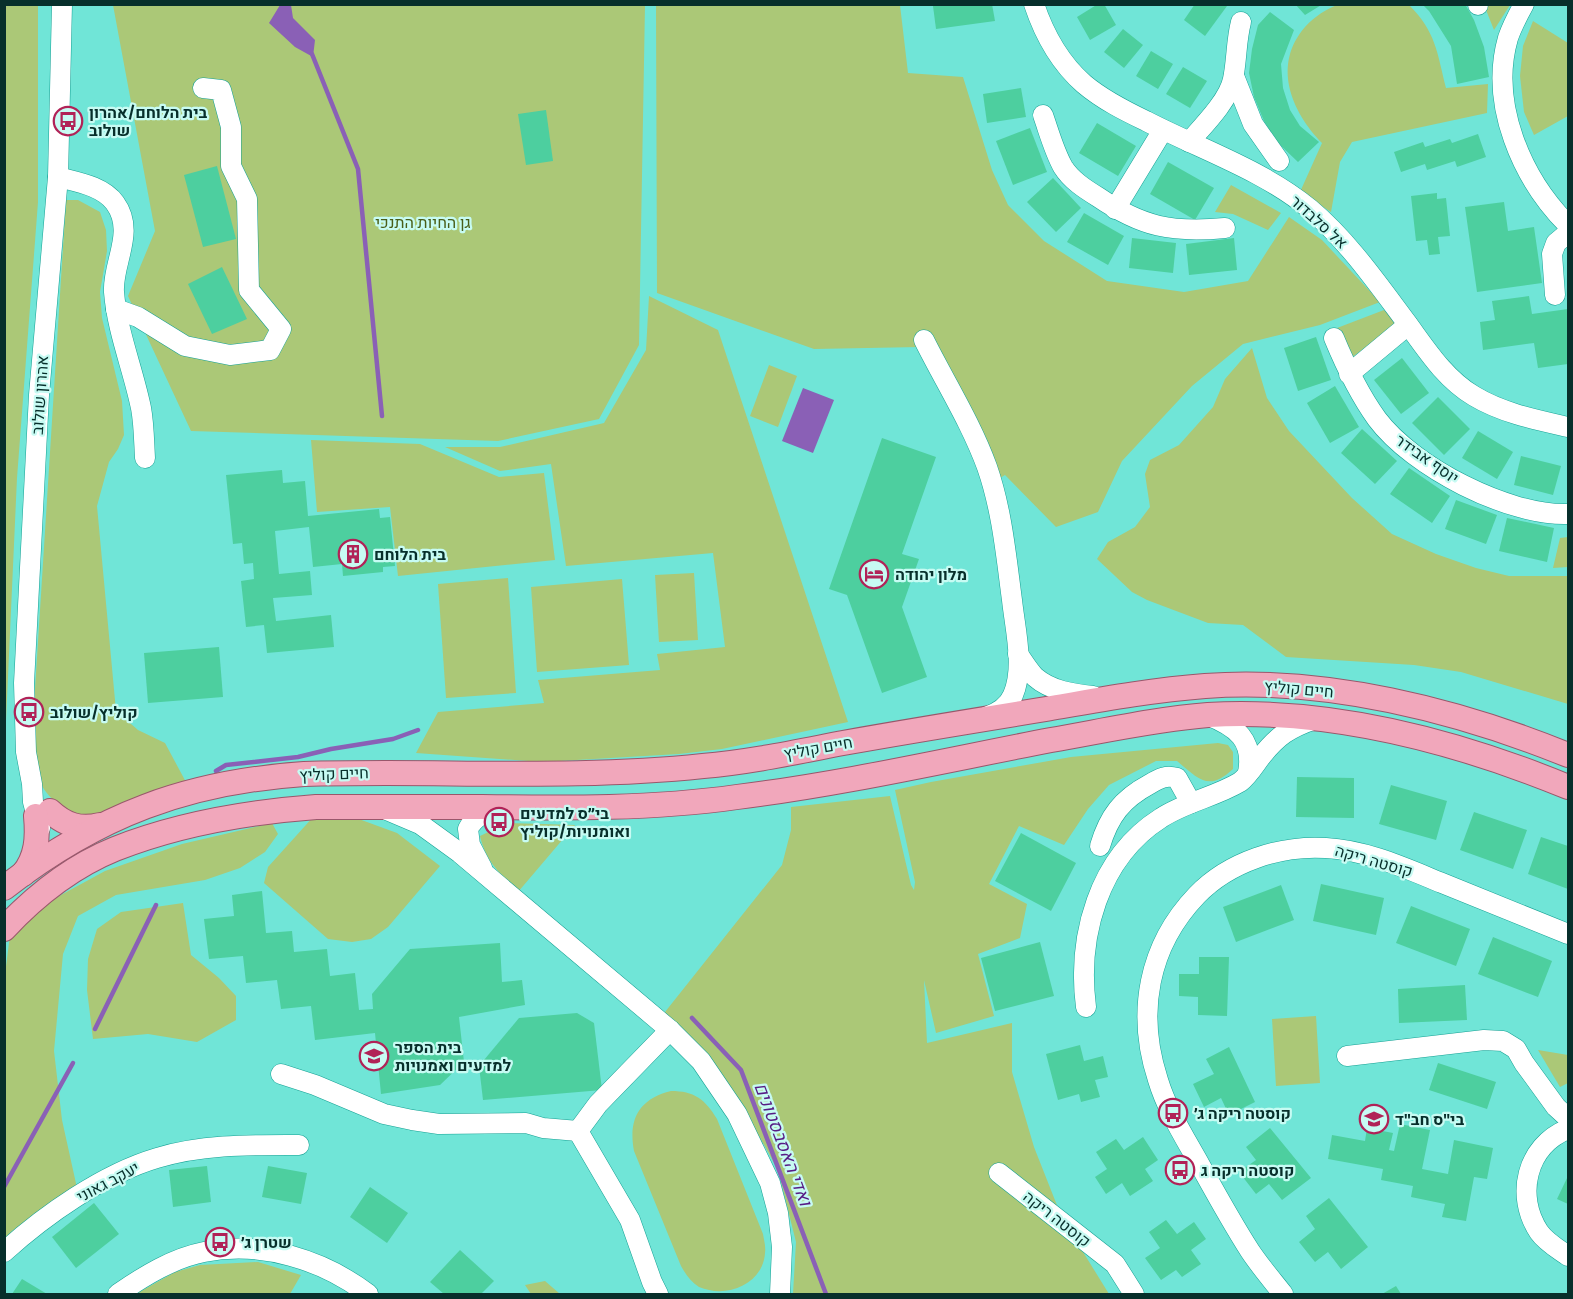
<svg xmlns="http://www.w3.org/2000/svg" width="1573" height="1299" font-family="'Fira Sans Condensed',Heebo,sans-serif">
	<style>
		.green { fill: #abc877 }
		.water { fill: #8a60b6 }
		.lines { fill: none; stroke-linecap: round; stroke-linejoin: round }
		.stream { stroke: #8a60b6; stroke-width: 4.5 }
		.building { fill: #4dcf9f }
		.minor-casing { stroke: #15a194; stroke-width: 21 }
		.major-casing { stroke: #99576b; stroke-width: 26 }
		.minor { stroke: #fff; stroke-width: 20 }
		.major { stroke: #f1a7bb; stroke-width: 24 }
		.labels { text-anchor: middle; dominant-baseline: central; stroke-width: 4.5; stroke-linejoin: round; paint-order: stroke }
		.poi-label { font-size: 16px; font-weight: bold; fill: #072f2b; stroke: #c7fbf3; text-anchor: start }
		.park-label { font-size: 16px; fill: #495e18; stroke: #c7fbf3 }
		.street-label { font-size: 16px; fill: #072f2b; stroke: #c7fbf3 }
		.water-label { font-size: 18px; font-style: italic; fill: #571c85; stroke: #c7fbf3 }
	</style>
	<rect width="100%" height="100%" fill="#70e5d7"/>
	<g class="green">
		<path d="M1340 4 1409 5C1436 32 1437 52 1446 88L1488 84 1487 113 1352 142 1340 162 1331 212 1300 192 1322 143C1291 111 1272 65 1305 27 1314 17 1327 8 1340 4Z"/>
		<polygon points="38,5 38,202 17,478 5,743 4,5"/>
		<polygon points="113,5 645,5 639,345 599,419 498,441 191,431 128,296 155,231"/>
		<polygon points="656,5 900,5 908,73 963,77 992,170 1008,205 1044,241 1107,281 1184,292 1248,281 1289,217 1322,240 1380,302 1320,325 1243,344 1192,386 1122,461 1098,512 1056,527 1005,475 1000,478 920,347 814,349 657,293"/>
		<polygon points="1484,5 1510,5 1494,30"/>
		<polygon points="1533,21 1568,43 1568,116 1534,135 1524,112 1520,76 1523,46"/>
		<polygon points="1231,185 1281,213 1268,230 1233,214 1215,212"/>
		<path d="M66 200H78L100 212 106 230 107 251 100 292 102 318 122 401 124 435 118 449 109 462 97 506 116 711 138 730 165 743 187 784 99 813C95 814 90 815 85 815 66 814 46 797 39 780 31 760 35 727 34 705Z"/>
		<polygon points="649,296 718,330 848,722 722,749 679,754 542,762 416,753 438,712 544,703 538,680 660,670 657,654 725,647 713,553 566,566 551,464 500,471 445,447 500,447 604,423 646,350"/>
		<polygon points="1384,310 1397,324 1351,358 1337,328"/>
		<polygon points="1252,348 1267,398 1289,431 1352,498 1392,534 1436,554 1476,568 1509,576 1568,576 1568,704 1461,672 1414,665 1286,657 1243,625 1208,623 1147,600 1132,592 1097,559 1108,542 1135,527 1150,507 1145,474 1150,460 1179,445 1213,407 1225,379"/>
		<polygon points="769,365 797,376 778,427 750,416"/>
		<polygon points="311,440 420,444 499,477 544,473 555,560 398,576 390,507 317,512"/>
		<polygon points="1568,537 1568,567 1553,568 1560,538"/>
		<polygon points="694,573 698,640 659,642 655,575"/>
		<polygon points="508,578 516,693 446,698 438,584"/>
		<polygon points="622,579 629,665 537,672 531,587"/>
		<path d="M1218 743 1228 745 1233 752V769C1208 792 1199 779 1177 761H1156L1109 785 1088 809 1064 845 1019 826 989 884 1027 904 1020 938 978 954 994 1016 936 1033 924 980 927 1043 1012 1023V1072L1034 1147 1062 1218 1109 1294H793L796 1242 778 1170 735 1093 670 1030 665 1012 782 865 791 830V807L890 796 911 885 914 890 915 882 895 790 931 782 1071 757Z"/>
		<polygon points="314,816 356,818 397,833 440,866 388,927 371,939 352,942 328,939 264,883 268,867"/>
		<polygon points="272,823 278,834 265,852 240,868 205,880 116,895 78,916 63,954 54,1051 62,1120 77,1188 12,1231 5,1239 4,982 10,935 39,907 105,871 182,844"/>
		<path d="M507 823 575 825 518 892C500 873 486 862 480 836Z"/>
		<polygon points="183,903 191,955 219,978 236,996 236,1020 197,1042 148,1034 93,1039 87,990 88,959 97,929 121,912"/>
		<polygon points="1316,1016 1320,1083 1276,1086 1272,1019"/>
		<polygon points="1538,1050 1568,1055 1568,1083 1560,1087"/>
		<path d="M671 1091C694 1091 705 1099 717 1119L763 1234C764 1240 766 1247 765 1253 763 1284 727 1299 699 1287 691 1282 686 1275 681 1266L634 1151C628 1119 639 1099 671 1091Z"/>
		<polygon points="258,1262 301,1275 290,1294 136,1294 175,1272 200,1265"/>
		<polygon points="545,1281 560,1294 531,1294 525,1285"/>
	</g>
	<g class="water">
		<polygon points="280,5 291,5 293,18 315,40 313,57 295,47 269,23"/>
		<polygon points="803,388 834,400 813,453 782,441"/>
	</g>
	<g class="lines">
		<g class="stream">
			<polyline points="312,54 358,169 382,416"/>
			<polyline points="216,771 226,765 298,757 331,749 393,739 418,730"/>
			<polyline points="692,1018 741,1070 826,1294"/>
			<polyline points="95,1029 156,905"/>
			<polyline points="4,1187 73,1063"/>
		</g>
	</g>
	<g class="building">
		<polygon points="945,4 992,4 995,21 936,29 933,6"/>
		<polygon points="1098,4 1104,4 1116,25 1090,40 1077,17"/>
		<polygon points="1195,4 1224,4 1227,6 1205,36 1184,20"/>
		<polygon points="1295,4 1323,4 1305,15"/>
		<polygon points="1422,4 1465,4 1474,20 1484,47 1489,77 1457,84 1451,46 1429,11"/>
		<polygon points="1270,12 1294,30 1281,64 1283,88 1290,110 1300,126 1319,142 1298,162 1278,143 1264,121 1254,97 1249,73 1252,49 1258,25"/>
		<polygon points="1123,29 1143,45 1124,68 1104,52"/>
		<polygon points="1151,51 1173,64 1158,89 1136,76"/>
		<polygon points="1183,67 1207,81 1190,108 1166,94"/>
		<polygon points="1021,88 1026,117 987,123 983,94"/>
		<polygon points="546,110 553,161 526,165 518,114"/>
		<polygon points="1097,123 1136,146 1118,176 1079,153"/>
		<polygon points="1030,128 1047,172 1013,185 996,141"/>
		<polygon points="1478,134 1486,157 1457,167 1455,161 1427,170 1425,164 1401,172 1394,152 1423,142 1425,147 1450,139 1452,143"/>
		<polygon points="1168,162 1214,188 1195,220 1150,194"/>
		<polygon points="217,166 236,239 203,247 184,175"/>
		<polygon points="1053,178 1081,208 1056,232 1027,202"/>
		<polygon points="1437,193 1437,199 1446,198 1450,236 1438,237 1440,254 1429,255 1427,240 1416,241 1411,196"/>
		<polygon points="1504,202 1508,231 1534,227 1542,283 1477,292 1465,207"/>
		<polygon points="1084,213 1124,236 1108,265 1067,242"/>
		<polygon points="1132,238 1176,243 1173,273 1129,268"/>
		<polygon points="1234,238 1237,270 1189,275 1186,244"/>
		<polygon points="222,267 247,319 212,334 188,284"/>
		<polygon points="1529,296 1532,314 1568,309 1568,364 1538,368 1534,343 1483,350 1480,322 1495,320 1492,301"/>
		<polygon points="1316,337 1331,380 1298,391 1284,348"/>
		<polygon points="1402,358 1429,393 1401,414 1374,380"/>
		<polygon points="1335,386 1359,427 1330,443 1307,403"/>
		<polygon points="1438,397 1470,429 1444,455 1412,423"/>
		<polygon points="1362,429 1397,461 1375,484 1341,453"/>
		<polygon points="1478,431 1513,452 1497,479 1462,458"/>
		<polygon points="882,438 936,457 902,554 919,559 902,607 927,677 882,693 847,595 829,589"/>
		<polygon points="1521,456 1561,466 1553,495 1514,485"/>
		<polygon points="1409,468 1450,496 1432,523 1390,494"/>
		<polygon points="282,470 283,483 305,481 308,516 379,509 380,518 390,517 395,566 383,567 383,572 343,576 342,564 313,567 309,527 275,531 279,574 310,571 312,595 273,598 276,621 331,615 334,647 267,653 264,625 246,627 241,581 254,579 253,563 244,564 242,543 233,544 226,475"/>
		<polygon points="1456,500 1497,515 1486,544 1445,529"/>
		<polygon points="1507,518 1554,528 1547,562 1499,551"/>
		<polygon points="219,647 223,697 148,703 144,653"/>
		<polygon points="1297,777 1354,778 1354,818 1296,817"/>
		<polygon points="1391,785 1447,801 1436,840 1379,824"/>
		<polygon points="1474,812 1527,830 1513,869 1460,850"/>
		<polygon points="1021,833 1076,863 1051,911 995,881"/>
		<polygon points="1541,837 1568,846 1568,889 1528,874"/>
		<polygon points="1321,884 1384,898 1376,935 1313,921"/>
		<polygon points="1281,885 1294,920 1236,942 1223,907"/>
		<polygon points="262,891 266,933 292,931 294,952 327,949 330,976 355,973 359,1010 373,1009 372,994 410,949 500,943 502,982 522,980 525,1005 459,1017 464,1062 440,1085 381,1094 375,1033 315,1040 311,1006 281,1009 277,980 246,983 243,956 209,959 204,919 234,916 232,895"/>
		<polygon points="1411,906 1470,929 1456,966 1396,943"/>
		<polygon points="1493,937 1552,961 1538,997 1478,974"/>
		<polygon points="1040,942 1054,996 995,1011 981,958"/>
		<polygon points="1199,957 1229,957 1227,1016 1198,1015 1198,997 1179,996 1179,974 1199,974"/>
		<polygon points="1465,985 1467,1020 1399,1023 1398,989"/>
		<polygon points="577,1013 594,1023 602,1090 483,1100 479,1066 519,1018"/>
		<polygon points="1080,1045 1084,1061 1103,1056 1108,1077 1095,1080 1100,1097 1081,1102 1079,1094 1058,1100 1046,1054"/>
		<polygon points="1229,1047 1255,1102 1229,1115 1221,1098 1204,1107 1193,1084 1214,1074 1206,1059"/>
		<polygon points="1438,1063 1496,1082 1487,1109 1429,1090"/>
		<polygon points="1400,1124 1430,1130 1422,1169 1448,1174 1454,1140 1493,1148 1487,1179 1474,1177 1466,1221 1442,1217 1445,1204 1411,1197 1413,1186 1381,1180 1383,1169 1328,1159 1332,1135 1365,1141 1367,1128 1393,1133 1389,1150 1394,1151"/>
		<polygon points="1270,1128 1311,1178 1282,1200 1269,1184 1256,1194 1239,1172 1256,1160 1246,1147"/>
		<polygon points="1143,1137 1158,1160 1145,1169 1153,1181 1130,1196 1122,1183 1106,1194 1095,1177 1107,1169 1096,1152 1116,1139 1124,1150"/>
		<polygon points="207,1166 211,1202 173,1207 169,1170"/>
		<polygon points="268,1166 307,1173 301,1204 262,1197"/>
		<polygon points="1568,1176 1568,1204 1557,1199"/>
		<polygon points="370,1187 408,1213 387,1243 350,1217"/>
		<polygon points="1329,1198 1368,1247 1341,1269 1328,1252 1315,1262 1299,1242 1315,1229 1306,1216"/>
		<polygon points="94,1203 119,1234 76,1268 52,1237"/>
		<polygon points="1166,1220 1177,1234 1194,1222 1206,1239 1191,1250 1201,1264 1182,1277 1176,1270 1161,1280 1145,1258 1160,1248 1149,1232"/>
		<polygon points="460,1250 494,1281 481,1294 444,1294 430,1282"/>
		<polygon points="22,1279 47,1294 12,1294"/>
		<polygon points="1396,1286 1401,1294 1382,1294"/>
	</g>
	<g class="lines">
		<g class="minor-casing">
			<g id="minor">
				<path d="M1034 4C1044 34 1060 63 1084 84 1103 100 1125 111 1146 121 1200 149 1263 170 1310 209 1348 241 1377 283 1407 323 1426 349 1445 379 1474 396 1502 413 1537 420 1568 427"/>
				<polyline points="1478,4 1478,5"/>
				<path d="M1524 4C1518 15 1512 26 1508 38 1489 104 1522 179 1568 225"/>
				<polyline points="1234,76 1253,124 1279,161"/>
				<path d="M1043 115C1049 132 1054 151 1063 167 1071 180 1085 189 1098 197 1142 227 1172 233 1225 228"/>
				<path d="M1189 142C1203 126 1229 100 1233 79 1237 60 1236 41 1241 22"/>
				<path d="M58 177C77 182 103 186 115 203 136 232 112 263 114 292 117 331 133 369 141 408 144 424 144 441 145 458"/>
				<polyline points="1115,209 1163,130"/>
				<polyline points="1555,295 1552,254 1556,243 1568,233"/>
				<polyline points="116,309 138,317 185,346 230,355 270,350 281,329 249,290 247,199 231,166 231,127 221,90 203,88"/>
				<path d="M1334 338C1346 367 1359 394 1377 419 1413 467 1508 516 1568 514"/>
				<path d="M924 340C945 382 971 423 987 467 1002 510 1006 555 1012 600 1015 629 1025 667 1013 695 1008 707 998 713 986 717"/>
				<polyline points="1349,374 1408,325"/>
				<path d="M1018 654C1023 661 1029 671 1035 677 1051 691 1073 694 1093 696"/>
				<path d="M1207 715C1237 727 1254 740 1248 773"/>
				<polyline points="387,810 420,824 460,853 670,1030 701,1061 737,1114 770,1183 778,1213 782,1247 780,1294"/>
				<polyline points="40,828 33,802 32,784 26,752 24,683 39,395 58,177 62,4"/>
				<path d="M1100 846C1109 816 1122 799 1150 784 1160 778 1166 775 1177 778L1191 803"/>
				<path d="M482 868 470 845 468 829C474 817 486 811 500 808"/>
				<path d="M1086 1007C1077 937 1098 858 1161 818 1185 802 1215 797 1240 782 1248 776 1254 766 1260 758 1277 736 1289 728 1315 719"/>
				<polyline points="1347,1056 1484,1040 1503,1041 1516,1049 1524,1063 1556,1107 1568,1118"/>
				<polyline points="281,1074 315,1085 384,1114 412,1120 439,1124 526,1123 543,1128 578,1131"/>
				<path d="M1568 1129C1526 1146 1515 1196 1539 1232 1546 1242 1558 1249 1568 1256"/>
				<polyline points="999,1173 1115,1264 1134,1294"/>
				<path d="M4 1252C45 1215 103 1174 157 1158 203 1144 252 1145 299 1145"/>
				<path d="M118 1294C144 1276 173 1258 204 1252 261 1240 323 1260 368 1294"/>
				<polyline points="658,1294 652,1282 630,1220 578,1131 598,1104 670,1030"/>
				<path d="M1283 1294C1272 1280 1260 1266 1250 1251 1232 1223 1216 1194 1200 1165 1185 1138 1167 1110 1158 1080 1136 1013 1148 946 1197 895 1229 862 1280 845 1326 848 1366 850 1405 868 1442 883 1484 900 1526 917 1568 934"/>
			</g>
		</g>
		<g class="major-casing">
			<g id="major">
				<path d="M50 811C65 825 80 830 100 825"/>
				<path d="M23 874C37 857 38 837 36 816"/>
				<path d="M4 888C98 815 187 782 304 774 437 770 571 780 703 766 750 762 796 752 843 743 910 731 978 720 1046 709 1098 700 1152 690 1205 686 1326 677 1457 710 1568 755"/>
				<path d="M4 929C34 897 73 866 115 849 178 824 249 812 316 807 371 807 426 807 482 807 567 808 652 809 737 797 842 784 947 760 1051 740 1103 731 1156 719 1208 715 1331 708 1456 741 1568 787"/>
			</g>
		</g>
		<use href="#minor" class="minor"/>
		<use href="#major" class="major"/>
	</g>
	<defs>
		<g id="bus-ring" transform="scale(1.5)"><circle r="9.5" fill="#c7fbf3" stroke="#b12257" stroke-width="1.5"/><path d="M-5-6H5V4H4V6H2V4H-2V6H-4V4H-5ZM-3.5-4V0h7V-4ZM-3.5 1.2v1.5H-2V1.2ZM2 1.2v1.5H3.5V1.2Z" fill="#b12257"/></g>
		<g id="building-ring" transform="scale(1.5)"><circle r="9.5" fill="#c7fbf3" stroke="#b12257" stroke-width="1.5"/><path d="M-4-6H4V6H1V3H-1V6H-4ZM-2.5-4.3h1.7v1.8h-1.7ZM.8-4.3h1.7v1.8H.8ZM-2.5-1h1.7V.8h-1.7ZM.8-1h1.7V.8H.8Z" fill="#b12257"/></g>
		<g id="hotel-ring" transform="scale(1.5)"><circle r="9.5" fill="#c7fbf3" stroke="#b12257" stroke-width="1.5"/><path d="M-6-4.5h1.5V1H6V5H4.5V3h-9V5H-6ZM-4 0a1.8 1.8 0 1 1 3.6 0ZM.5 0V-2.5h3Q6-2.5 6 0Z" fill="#b12257"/></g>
		<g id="school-ring" transform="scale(1.5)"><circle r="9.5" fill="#c7fbf3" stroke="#b12257" stroke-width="1.5"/><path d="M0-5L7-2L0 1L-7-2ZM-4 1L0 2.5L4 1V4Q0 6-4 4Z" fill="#b12257"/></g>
	</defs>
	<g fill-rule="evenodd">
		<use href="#bus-ring" x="68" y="121"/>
		<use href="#building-ring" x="353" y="554"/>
		<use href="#hotel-ring" x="874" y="574"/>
		<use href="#bus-ring" x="29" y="712"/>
		<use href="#bus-ring" x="499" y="822"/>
		<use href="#school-ring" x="374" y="1056"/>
		<use href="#bus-ring" x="1173" y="1113"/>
		<use href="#school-ring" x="1374" y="1119"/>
		<use href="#bus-ring" x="1180" y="1170"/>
		<use href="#bus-ring" x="220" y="1242"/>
	</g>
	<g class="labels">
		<g class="poi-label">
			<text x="89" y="112">בית הלוחם/אהרון<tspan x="89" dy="18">שולוב</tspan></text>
			<text x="374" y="554">בית הלוחם</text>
			<text x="895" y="574">מלון יהודה</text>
			<text x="50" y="712">קוליץ/שולוב</text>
			<text x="520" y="813">בי״ס למדעים<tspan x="520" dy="18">ואומנויות/קוליץ</tspan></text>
			<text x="395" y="1047">בית הספר<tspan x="395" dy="18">למדעים ואמנויות</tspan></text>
			<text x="1194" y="1113">קוסטה ריקה ג׳</text>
			<text x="1395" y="1119">בי"ס חב"ד</text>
			<text x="1201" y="1170">קוסטה ריקה ג</text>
			<text x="241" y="1242">שטרן ג׳</text>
		</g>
		<g class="park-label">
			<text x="423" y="222">גן החיות התנכי</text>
		</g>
		<g class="street-label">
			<text transform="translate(1319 222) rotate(42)">אל סלבדור</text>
			<text transform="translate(40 395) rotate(-86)">אהרון שולוב</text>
			<text transform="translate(1427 459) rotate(35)">יוסף אבידר</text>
			<text transform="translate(1299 689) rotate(5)">חיים קוליץ</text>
			<text transform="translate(818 748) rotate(-10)">חיים קוליץ</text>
			<text transform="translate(334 774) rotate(-2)">חיים קוליץ</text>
			<text transform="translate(1374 861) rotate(16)">קוסטה ריקה</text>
			<text transform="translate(108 1182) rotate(-28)">יעקב גאוני</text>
			<text transform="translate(1057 1219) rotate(38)">קוסטה ריקה</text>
		</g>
		<g class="water-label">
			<text transform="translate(783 1144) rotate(69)">ואדי האסבסטונים</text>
		</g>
	</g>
	<rect width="1573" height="1299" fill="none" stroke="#072f2b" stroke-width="12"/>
</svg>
